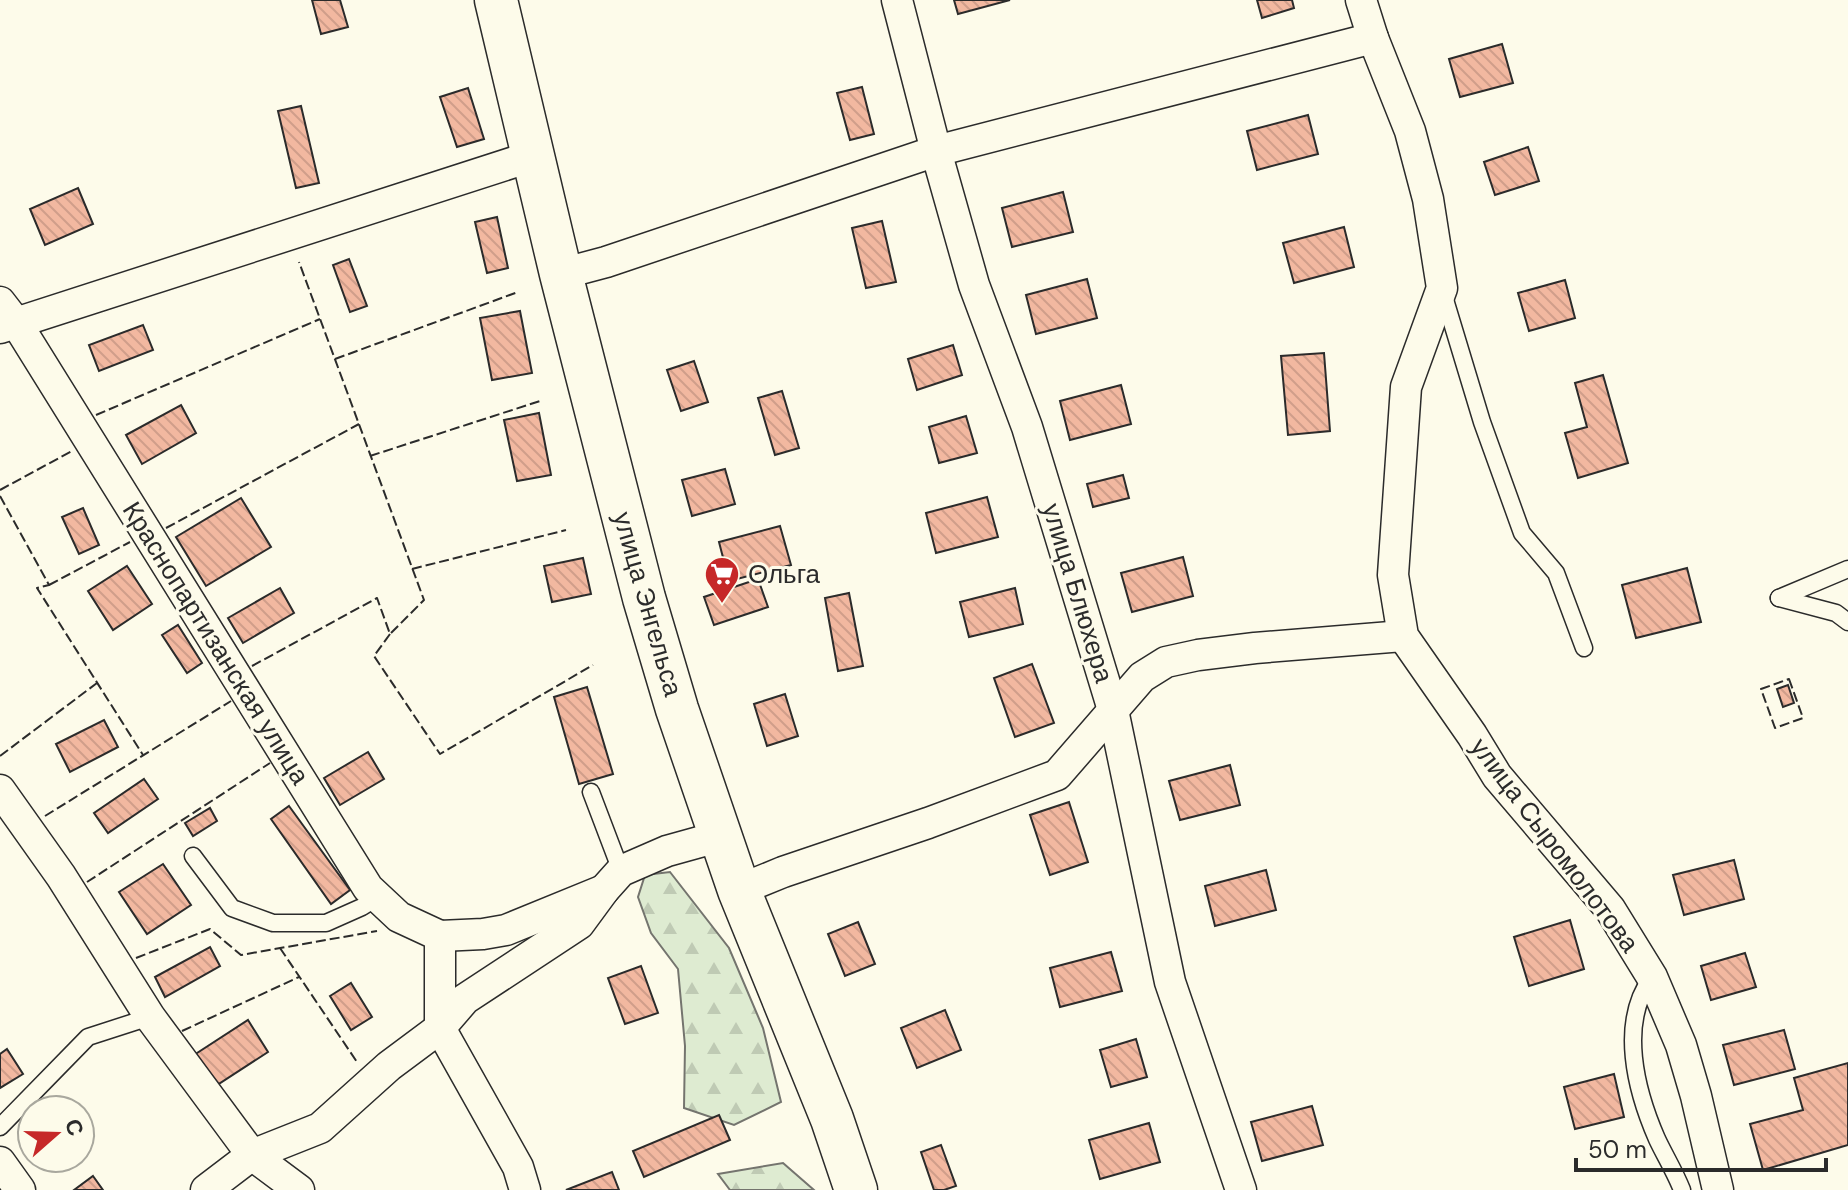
<svg xmlns="http://www.w3.org/2000/svg" width="1848" height="1190" font-family="'DM Sans',sans-serif">
	<style>
		.forest { fill: url(#forest-firs); stroke: #74746e; stroke-width: 2 }
		.building { fill: url(#building-back-hatch); stroke: #2b2b2b; stroke-width: 2 }
		.lines { fill: none; stroke-linecap: round; stroke-linejoin: round }
		.service-casing { stroke: #2b2b2b; stroke-width: 19 }
		.minor-casing { stroke: #2b2b2b; stroke-width: 33 }
		.secondary-casing { stroke: #2b2b2b; stroke-width: 45 }
		.service { stroke: #fdfbea; stroke-width: 16 }
		.minor { stroke: #fdfbea; stroke-width: 30 }
		.secondary { stroke: #fdfbea; stroke-width: 42 }
		.fence { stroke: #2b2b2b; stroke-width: 2; stroke-dasharray: 10 4; stroke-linecap: butt }
		.labels { text-anchor: middle; dominant-baseline: central; stroke-width: 6; stroke-linejoin: round; paint-order: stroke }
		.poi-label { font-size: 26px; fill: #2b2b2b; stroke: #fdfbea; text-anchor: start }
		.street-label { font-size: 26px; fill: #2b2b2b; stroke: #fdfbea }
	</style>
	<defs>
		<pattern id="forest-firs" width="22" height="20" patternUnits="userSpaceOnUse" patternTransform="scale(2)"><rect width="22" height="20" fill="#deebd1"/><path d="M5 1l3.5 6h-7zM16 11l3.5 6h-7z" fill="#bfcab4"/></pattern>
		<pattern id="building-back-hatch" width="6" height="6" patternUnits="userSpaceOnUse" patternTransform="scale(2)"><rect width="6" height="6" fill="#f2b8a0"/><path d="M-1 5l2 2M0 0l6 6M5-1l2 2" fill="none" stroke="#d09e8a"/></pattern>
	</defs>
	<rect width="100%" height="100%" fill="#fdfbea"/>
	<g class="forest">
		<polygon points="670,872 729,948 763,1028 781,1102 734,1125 684,1108 685,1046 678,969 651,933 638,897 645,875"/>
		<polygon points="783,1163 814,1190 730,1190 718,1174"/>
	</g>
	<g class="building">
		<polygon points="312,0 340,0 348,27 321,34"/>
		<polygon points="954,0 1010,0 958,14"/>
		<polygon points="1257,0 1292,0 1294,8 1262,18"/>
		<polygon points="1502,44 1513,83 1460,97 1449,59"/>
		<polygon points="862,87 874,134 850,140 837,93"/>
		<polygon points="468,88 484,139 457,147 440,97"/>
		<polygon points="301,106 319,183 296,188 278,111"/>
		<polygon points="1308,115 1318,154 1257,170 1247,131"/>
		<polygon points="1528,147 1539,181 1495,195 1484,162"/>
		<polygon points="78,188 93,224 45,245 30,209"/>
		<polygon points="1063,192 1073,232 1012,247 1002,208"/>
		<polygon points="497,217 508,268 487,273 475,222"/>
		<polygon points="882,221 896,282 866,288 852,228"/>
		<polygon points="1344,227 1354,267 1294,283 1283,243"/>
		<polygon points="349,259 367,306 350,312 333,265"/>
		<polygon points="1087,279 1097,318 1036,334 1026,295"/>
		<polygon points="1565,280 1575,318 1529,331 1518,293"/>
		<polygon points="520,311 532,373 492,380 480,318"/>
		<polygon points="143,325 153,350 99,371 89,345"/>
		<polygon points="953,345 962,375 917,390 908,359"/>
		<polygon points="1324,353 1330,431 1288,435 1281,356"/>
		<polygon points="694,361 708,402 681,411 667,370"/>
		<polygon points="1603,375 1628,463 1578,478 1565,433 1587,427 1575,383"/>
		<polygon points="1121,385 1131,424 1070,440 1060,401"/>
		<polygon points="782,391 799,448 775,455 758,398"/>
		<polygon points="181,405 196,433 142,464 126,435"/>
		<polygon points="539,413 551,475 517,481 504,420"/>
		<polygon points="966,416 977,453 939,463 929,427"/>
		<polygon points="725,469 735,504 692,516 682,480"/>
		<polygon points="1123,475 1129,498 1093,507 1087,484"/>
		<polygon points="987,497 998,537 936,553 926,513"/>
		<polygon points="241,498 271,547 206,586 176,537"/>
		<polygon points="83,508 99,545 79,554 62,517"/>
		<polygon points="780,526 791,565 729,581 719,542"/>
		<polygon points="1183,557 1193,596 1132,612 1121,573"/>
		<polygon points="583,558 591,594 552,602 544,566"/>
		<polygon points="127,566 152,604 113,630 88,591"/>
		<polygon points="1687,568 1701,622 1636,638 1622,585"/>
		<polygon points="758,579 768,607 714,625 704,597"/>
		<polygon points="280,588 294,613 243,643 228,618"/>
		<polygon points="1015,588 1023,624 969,637 960,602"/>
		<polygon points="849,593 863,666 838,671 825,598"/>
		<polygon points="178,625 202,663 187,673 162,635"/>
		<polygon points="1032,664 1054,723 1015,737 994,678"/>
		<polygon points="1788,685 1794,703 1783,707 1777,689"/>
		<polygon points="587,687 613,774 579,784 554,697"/>
		<polygon points="785,694 798,736 767,746 754,704"/>
		<polygon points="104,720 118,747 70,772 56,744"/>
		<polygon points="368,752 384,779 340,805 324,778"/>
		<polygon points="1230,765 1240,805 1180,820 1169,781"/>
		<polygon points="144,779 158,799 108,833 94,813"/>
		<polygon points="1069,802 1088,862 1050,875 1030,815"/>
		<polygon points="289,806 350,890 331,904 271,819"/>
		<polygon points="210,808 217,821 193,836 185,823"/>
		<polygon points="1734,860 1744,899 1684,915 1673,875"/>
		<polygon points="163,864 191,905 147,934 119,892"/>
		<polygon points="1266,870 1276,910 1215,926 1205,886"/>
		<polygon points="1570,920 1584,969 1529,986 1514,937"/>
		<polygon points="858,922 875,964 845,976 828,934"/>
		<polygon points="210,947 220,966 165,997 155,977"/>
		<polygon points="1111,952 1122,991 1060,1007 1050,968"/>
		<polygon points="1745,953 1756,987 1711,1000 1701,966"/>
		<polygon points="641,966 658,1013 625,1024 608,978"/>
		<polygon points="351,983 372,1017 351,1030 330,996"/>
		<polygon points="945,1010 961,1050 917,1068 901,1028"/>
		<polygon points="248,1020 268,1052 214,1087 194,1055"/>
		<polygon points="1784,1030 1795,1069 1734,1085 1723,1045"/>
		<polygon points="1136,1039 1147,1077 1111,1087 1100,1050"/>
		<polygon points="7,1049 23,1074 0,1088 0,1054"/>
		<polygon points="1848,1063 1848,1145 1763,1170 1750,1124 1803,1110 1794,1078"/>
		<polygon points="1614,1074 1624,1117 1575,1129 1564,1087"/>
		<polygon points="1312,1106 1323,1145 1262,1161 1251,1122"/>
		<polygon points="719,1115 730,1140 644,1177 633,1151"/>
		<polygon points="1149,1123 1160,1162 1100,1179 1089,1140"/>
		<polygon points="941,1145 956,1186 944,1190 934,1190 921,1152"/>
		<polygon points="612,1172 619,1190 566,1190"/>
		<polygon points="93,1176 103,1190 74,1190"/>
	</g>
	<g class="lines">
		<g class="service-casing">
			<g id="service">
				<polyline points="1443,293 1482,422 1522,533 1556,573 1584,648"/>
				<polyline points="1779,598 1848,569"/>
				<polyline points="1779,598 1836,613 1848,622"/>
				<polyline points="591,792 621,871"/>
				<polyline points="193,856 232,908 273,923 326,923 362,907 378,897"/>
				<path d="M1652 977C1618 1023 1636 1091 1657 1139 1665 1156 1675 1172 1682 1190"/>
				<polyline points="0,1127 88,1037 150,1017"/>
			</g>
		</g>
		<g class="minor-casing">
			<g id="minor">
				<polyline points="897,0 936,151 974,285 1027,427 1113,710 1170,982 1241,1190"/>
				<polyline points="1361,0 1373,38 1410,131 1428,199 1442,288 1406,387 1393,575 1403,636 1472,735 1497,776 1610,909 1652,977 1681,1045 1696,1096 1718,1190"/>
				<polyline points="561,274 606,262 936,151 1373,38"/>
				<polyline points="0,302 17,324 368,888 399,917 440,936 440,1028 518,1167 525,1190"/>
				<polyline points="0,328 533,156"/>
				<polyline points="0,790 61,876 150,1017 252,1155 299,1190"/>
				<polyline points="739,890 783,872 928,823 1057,775 1142,677 1166,662 1198,655 1255,648 1403,636"/>
				<polyline points="440,936 483,934 506,930 604,890"/>
				<polyline points="0,1162 20,1190"/>
				<polyline points="206,1190 252,1155 320,1128 389,1066 440,1028 465,999 579,924 604,890 621,871 667,851 721,836"/>
			</g>
		</g>
		<g class="secondary-casing">
			<polyline id="secondary" points="496,0 561,274 644,598 677,709 739,890 832,1119 856,1190"/>
		</g>
		<use href="#service" class="service"/>
		<use href="#minor" class="minor"/>
		<use href="#secondary" class="secondary"/>
		<g class="fence">
			<polyline points="335,359 518,292"/>
			<polyline points="96,415 320,319"/>
			<polyline points="370,456 540,401"/>
			<polyline points="0,490 72,451"/>
			<polyline points="0,496 49,585 37,588 143,755"/>
			<polyline points="166,528 359,424"/>
			<polyline points="412,569 566,530"/>
			<polyline points="49,585 130,542"/>
			<polyline points="390,634 374,656 440,754 593,665"/>
			<polyline points="252,666 377,598 390,634 424,600 299,262"/>
			<polygon points="1789,679 1803,718 1775,728 1761,689"/>
			<polyline points="0,756 97,683"/>
			<polyline points="45,816 231,701"/>
			<polyline points="87,882 270,763"/>
			<polyline points="280,948 357,1062"/>
			<polyline points="136,958 210,929 241,955 377,931"/>
			<polyline points="182,1031 299,977"/>
		</g>
	</g>
	<defs>
		<g id="supermarket-pin" transform="scale(1.8)"><path d="M0 17L-7.5 6A9.5 9.5 0 1 1 7.5 6Z" fill="#c62828" stroke="#fdfbea"/><path d="M-6-5.5h2.5l.6 2H6L4.5 2H-2.5L-4.4-4H-6ZM-1.5 3.2a1.3 1.3 0 1 0 .1 0ZM3 3.2a1.3 1.3 0 1 0 .1 0Z" fill="#fff"/></g>
	</defs>
	<g fill-rule="evenodd">
		<use href="#supermarket-pin" x="722" y="574"/>
	</g>
	<g class="labels">
		<g class="poi-label">
			<text x="748" y="574">Ольга</text>
		</g>
		<g class="street-label">
			<text transform="translate(1078 593) rotate(73)">улица Блюхера</text>
			<text transform="translate(648 604) rotate(74)">улица Энгельса</text>
			<text transform="translate(216 643) rotate(58)">Краснопартизанская улица</text>
			<text transform="translate(1555 845) rotate(53)">улица Сыромолотова</text>
		</g>
	</g>
	<g transform="translate(56 1134) rotate(70)"><circle r="38" fill="#fdfbea" stroke="#a9a89e" stroke-width="2"/>
	<path d="M0-6L14 30L0 20L-14 30Z" fill="#c62828"/>
	<text y="-12" font-size="22" font-weight="bold" text-anchor="middle" fill="#2b2b2b">С</text>
	</g>
	<path d="M1576 1158v12h250v-12" fill="none" stroke="#2b2b2b" stroke-width="4"/>
	<text x="1588" y="1158" font-size="24" fill="#2b2b2b" stroke="#fdfbea" stroke-width="6" paint-order="stroke">50 m</text>
</svg>
